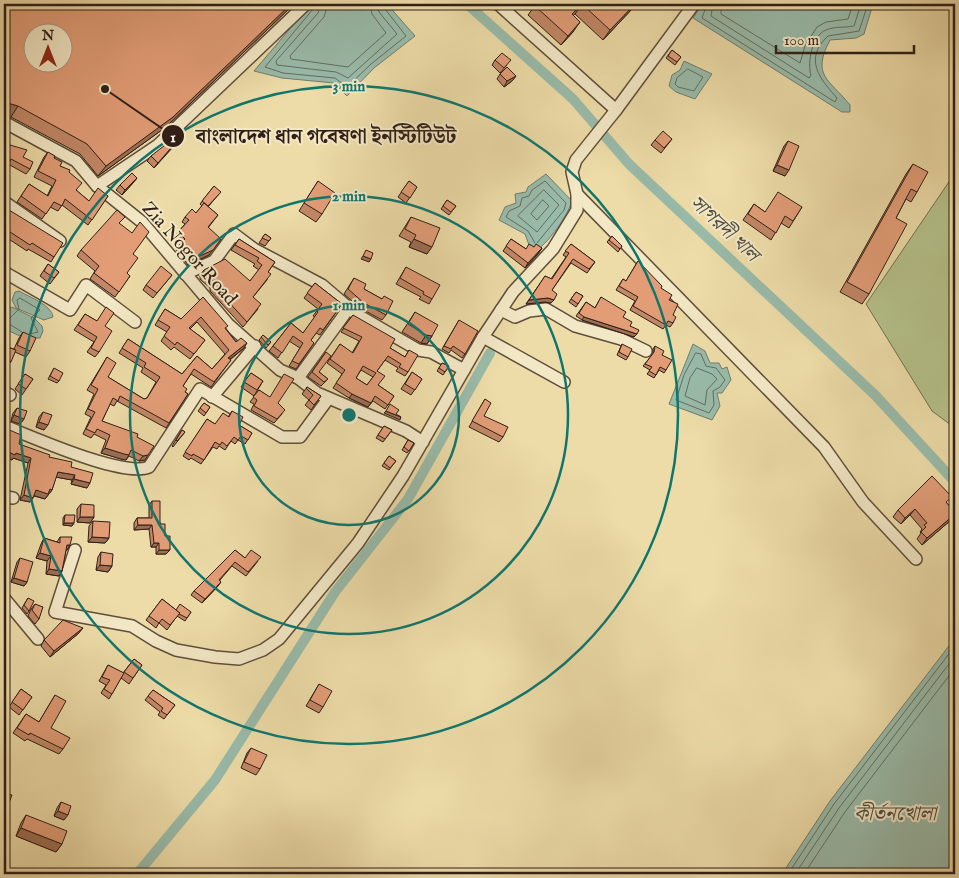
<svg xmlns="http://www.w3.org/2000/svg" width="959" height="878" font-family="'IM FELL English','Noto Serif Bengali',serif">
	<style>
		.green { fill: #b5c18a; stroke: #727050 }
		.water { fill: #9ba; stroke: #6f7d6f }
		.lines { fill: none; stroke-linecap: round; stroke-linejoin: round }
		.shore { stroke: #646d60; stroke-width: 1 }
		.canal { stroke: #9ba; stroke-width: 10 }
		.minor-casing { stroke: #5f4e3b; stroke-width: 14 }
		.minor { stroke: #f3e8c6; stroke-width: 11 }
		.wall { fill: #c28766; stroke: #301f17; fill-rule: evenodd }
		.shaded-wall { fill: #9e6e53; stroke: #301f17 }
		.building { fill: #e29d77; stroke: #301f17; fill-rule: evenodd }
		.ring { fill: none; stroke: #0f766e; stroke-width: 2.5 }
		.labels { text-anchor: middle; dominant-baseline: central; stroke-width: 4; stroke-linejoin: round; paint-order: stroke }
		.street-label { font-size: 19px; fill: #301f17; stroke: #f3e8c6 }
		.water-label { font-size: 20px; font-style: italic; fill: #504e43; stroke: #f3e8c6 }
		.centre { fill: #0f766e; stroke: #f3e8c6; stroke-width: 2.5 }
		.ring-label { font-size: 15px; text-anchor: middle; font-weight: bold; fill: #0f766e; stroke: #f3e8c6; stroke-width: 4; stroke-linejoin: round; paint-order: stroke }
		.leader { fill: none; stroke: #301f17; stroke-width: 2 }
		.callout-dot { fill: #301f17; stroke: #f3e8c6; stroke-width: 2 }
		.mark-label { font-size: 15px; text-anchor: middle; font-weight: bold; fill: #fff }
		.callout-label { font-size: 20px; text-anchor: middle; font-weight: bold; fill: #301f17; stroke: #f3e8c6; stroke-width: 4; stroke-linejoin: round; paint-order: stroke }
	</style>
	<rect width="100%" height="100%" fill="#eddca8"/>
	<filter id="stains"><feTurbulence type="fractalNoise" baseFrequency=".004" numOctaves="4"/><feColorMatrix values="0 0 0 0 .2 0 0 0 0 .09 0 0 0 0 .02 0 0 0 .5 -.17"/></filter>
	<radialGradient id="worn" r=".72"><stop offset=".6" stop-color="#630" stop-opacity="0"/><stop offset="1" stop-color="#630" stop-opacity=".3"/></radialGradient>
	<polygon class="green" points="955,173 955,428 932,411 866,304"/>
	<g class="water">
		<polygon points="311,4 387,4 415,36 374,68 347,96 334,83 282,78 254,71"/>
		<path d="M703 4H873L864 34 856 38 830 40C811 76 829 79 850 105V112H842L693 18Z"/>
		<polygon points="684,61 712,74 695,99 676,92 669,86 672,75 680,70"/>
		<path d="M546 174 572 201C568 215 549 242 537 250L529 245 525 234 499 220 505 207 516 203 515 194 526 192 528 187Z"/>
		<path d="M19 291C29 297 52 305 53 317L44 320 16 308 12 300 15 292Z"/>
		<polygon points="12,307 34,318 42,326 43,331 40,338 24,338 5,329 4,321 9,308"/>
		<polygon points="693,344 705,351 710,363 719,363 722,369 727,367 731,380 722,393 717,393 720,406 712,420 669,404"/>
		<polygon points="955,638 955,874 782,874 830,801"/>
	</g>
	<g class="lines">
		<g class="shore">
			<polyline points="314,4 313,9 265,67 283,73 335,78 347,87 371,64 406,36 385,9 384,4"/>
			<polyline points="321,4 318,13 276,61 277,65 336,72 348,78 397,34 379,12 377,4"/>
			<polyline points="328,4 324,17 290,56 291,59 348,67 386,33 372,14 370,4"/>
			<path d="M707 4 702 18 835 102 837 98C820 79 803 59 828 36L859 31 868 4"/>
			<path d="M713 4 711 16 809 78 811 75C807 63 812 35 826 30 835 26 845 28 854 26L861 4"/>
			<polyline points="721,4 721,14 800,63 805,46 817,27 826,22 848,19 853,4"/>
			<polygon points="688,69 703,77 694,91 678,87 675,84 677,78"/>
			<polygon points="544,190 559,205 537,232 518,216"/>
			<polygon points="543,200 549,206 537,220 531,214"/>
			<polyline points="535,243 528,231 506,217 509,211 520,206 522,198 529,196 532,190 545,181 566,203 564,210 537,243"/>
			<polyline points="22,332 6,322 19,309 17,300 20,298 40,310 31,318 38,332 29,334"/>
			<polygon points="696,353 701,354 706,366 716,368 725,380 720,387 713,391 714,405 709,413 676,400 684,375"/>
			<polygon points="697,368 712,374 717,379 707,390 705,405 685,396 690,378"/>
			<polyline points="788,874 834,804 955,646"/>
			<polyline points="795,874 839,808 955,656"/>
			<polyline points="804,874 845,812 955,668"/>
		</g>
		<g class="canal">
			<polyline points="467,4 573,99 629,164 875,395 955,482"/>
			<polyline points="137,874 215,780 335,592 408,499 490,353"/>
		</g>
		<g class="minor-casing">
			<g id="minor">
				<polyline points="498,4 616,110"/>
				<polyline points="4,122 76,161 97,186 142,222 228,324 280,370 298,378 317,393 406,431 423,442"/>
				<polyline points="97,186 158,145 306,4"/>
				<polyline points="577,194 824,447 863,502 916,559"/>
				<polyline points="4,206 6,203 60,241"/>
				<polyline points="4,272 70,310 86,285 135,322"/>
				<polyline points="185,274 214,261 234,234 254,249 322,285 356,314 418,350 431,352 464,370"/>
				<polyline points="501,310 515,317 529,311 546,309 575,326 621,339 646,351"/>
				<polyline points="483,337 564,382"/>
				<polyline points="298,378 349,308"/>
				<polyline points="4,392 10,395"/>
				<polyline points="212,397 255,346"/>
				<path d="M4 426C33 437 123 478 149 467L200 389 282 437H300L328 399"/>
				<polyline points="4,501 6,497 13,498"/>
				<polyline points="75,550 55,612 132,626 156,641 176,650 215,657 239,659 263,650 279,639 358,543 403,476 483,337 513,292 553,249 577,210 577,194 572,172 576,160 616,110 694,4"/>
				<polyline points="4,598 38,639"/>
			</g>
		</g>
		<use href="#minor" class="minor"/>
	</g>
	<g class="wall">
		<polygon points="4,4 294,4 166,127 98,176 80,154 11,117"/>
		<polygon points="536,4 636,4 632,9 603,40 575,14 573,16 573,32 561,45 528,15"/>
		<polygon points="672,50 681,57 675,65 666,58"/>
		<polygon points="495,60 507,65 500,73 492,65"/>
		<polygon points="500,74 516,76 512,81 504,87 497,79"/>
		<polygon points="672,139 661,153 651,145 655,140"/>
		<polygon points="177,141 154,168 147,161 151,156"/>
		<polygon points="788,141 785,176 773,171 784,146"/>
		<polygon points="10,145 23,157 30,169 26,174 8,164 4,173 4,155"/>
		<polygon points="48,152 54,158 60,166 69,172 77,191 89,201 108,196 88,225 62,205 58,211 50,207 42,219 17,202 29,184 47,196 52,186 34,177 44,157"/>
		<polygon points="913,164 917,192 911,202 906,199 896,218 869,294 862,304 840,292 906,174"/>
		<polygon points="137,178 133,183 122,195 116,190 120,185"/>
		<polygon points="318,181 322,214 316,222 299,211"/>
		<polygon points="409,181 417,187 406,203 398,197"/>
		<polygon points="214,186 219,194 208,207 218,215 208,228 209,255 188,265 176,250 181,243 174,237 185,224 182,222 185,217 196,213 202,206 200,204"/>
		<polygon points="447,200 456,206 449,215 441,209"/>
		<polygon points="754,204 765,212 802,207 789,228 781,223 771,240 743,220"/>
		<polygon points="411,217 427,254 409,247 411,242 399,236 406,225"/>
		<polygon points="4,219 54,257 51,262 28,249 27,251 4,236"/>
		<polygon points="120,224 133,254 127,273 130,276 115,297 90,279 95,271 77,256 81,250"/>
		<polygon points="265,234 271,238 265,246 259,243"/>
		<polygon points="612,236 622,246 618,252 607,242"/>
		<polygon points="239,239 275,262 268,272 267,280 253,297 258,309 243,327 210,291 210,288 200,279 200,275 204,270 250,281 259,270 253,266 255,264 231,250"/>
		<polygon points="511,239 526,249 534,247 542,248 538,254 525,268 503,251"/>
		<polygon points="571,244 595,262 587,273 571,263 552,290 551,303 545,302 526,304 545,276 551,279 566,257 563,255"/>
		<polygon points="638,261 661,288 669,300 673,315 673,323 670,327 666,325 663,329 630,310 635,301 616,290 623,279 626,281"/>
		<polygon points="48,264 59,272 50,284 40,276"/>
		<polygon points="406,267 432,299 429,304 419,299 421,297 396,284"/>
		<polygon points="172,275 153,298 143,290 146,285"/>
		<polygon points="354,278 364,289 382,299 386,315 382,320 360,308 344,294"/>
		<polygon points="315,283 342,304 320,335 316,333 311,340 314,343 296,369 289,366 300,348 289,341 278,358 269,351 291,323 303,333 315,317 313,316 318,309 304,298"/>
		<polygon points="576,292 583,296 576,307 569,302"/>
		<polygon points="203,297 236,342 244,348 230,360 231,360 211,387 191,374 183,386 185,392 188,394 166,428 117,401 114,406 110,404 102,421 137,437 145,460 139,461 129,456 126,460 121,459 101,453 106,440 94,434 91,438 83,434 91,417 85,414 94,394 87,390 107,357 108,377 144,399 147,398 156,382 141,372 143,368 119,353 128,339 182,374 197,356 212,369 225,354 197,322 190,329 205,340 190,359 174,347 171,350 161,341 167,332 155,325 165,309 181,319"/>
		<polygon points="601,297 623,317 630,326 637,334 634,337 582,320 576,316 586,302 595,308"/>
		<polygon points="415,312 432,336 427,344 421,343 402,332"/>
		<polygon points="85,314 105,326 99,352 95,357 87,352 94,342 74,330"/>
		<path d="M353 315 390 348 405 357 409 350 408 372 405 376 396 371 398 368 385 360 377 371 378 385 394 396 385 409 373 401 368 407 349 398 333 388 342 374 327 363 340 344 352 353 359 341 341 332ZM361 370 373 377 367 385 356 378Z"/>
		<polygon points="459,320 465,354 462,358 451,350 449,353 442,349"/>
		<polygon points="23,332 30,351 26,357 15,352 8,367 7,367 4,373 4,346 14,349 19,338"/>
		<polygon points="263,335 271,342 266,348 259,340"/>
		<polygon points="622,344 628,357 626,360 617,355"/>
		<polygon points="655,346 662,355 666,370 664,373 659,370 654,378 647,374 650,370 643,366 653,354 653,349"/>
		<polygon points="326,352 319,372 328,379 321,386 308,377"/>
		<polygon points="442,363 449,366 443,375 437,371"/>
		<polygon points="54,368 59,381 57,383 48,379"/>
		<polygon points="412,372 422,379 411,395 401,389"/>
		<polygon points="251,373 263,381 254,396 241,387"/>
		<polygon points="25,374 33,379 22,395 15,389"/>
		<polygon points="307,387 321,396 311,410 305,405 309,400 302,394"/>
		<polygon points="259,390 278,403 282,414 274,423 251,410 254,404 250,402"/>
		<polygon points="485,399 484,416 503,437 499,442 469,427"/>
		<polygon points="204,403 210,407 204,416 198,411"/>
		<polygon points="17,408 24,419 20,424 11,421 13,413"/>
		<polygon points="232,411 239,425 252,433 245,444 238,440 235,444 231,441 225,450 219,446 217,449 213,447 201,464 191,458 189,460 183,456 207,419 215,424 228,417"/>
		<polygon points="43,412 44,430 36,427 39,417"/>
		<polygon points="384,426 392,430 383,442 376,438"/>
		<polygon points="5,428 19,444 71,467 87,488 71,484 72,480 56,477 52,490 45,499 34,496 30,502 20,500 28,463 13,458 12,460 4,457 4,430"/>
		<polygon points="182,430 185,432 173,447 172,446"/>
		<polygon points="408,440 414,443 407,453 402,450"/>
		<polygon points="389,456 396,461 389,470 382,466"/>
		<polygon points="152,501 170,550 166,554 156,554 156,547 151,547 149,529 134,530 134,523 137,518 149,518 149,505"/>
		<polygon points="81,504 94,517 90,523 77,522 77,509"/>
		<polygon points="948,504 951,520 922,545 917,539 921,533 920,532 922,529 910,515 901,524 893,517 898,510"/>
		<polygon points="65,515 74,523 72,526 63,525 63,518"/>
		<polygon points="93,521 109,538 105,543 88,542 89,526"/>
		<polygon points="60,537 70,545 67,550 66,550 62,571 59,576 46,574 47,561 36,558 41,544 44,538 57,542"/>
		<polygon points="235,550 245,558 258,561 246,576 232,566 220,580 218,586 202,603 191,595 194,591"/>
		<polygon points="101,552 112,566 108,572 96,570 98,557"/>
		<polygon points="20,558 27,582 24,586 11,582 17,562"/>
		<polygon points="28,598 29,611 27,614 22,608"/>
		<polygon points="162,599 176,610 191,612 185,621 177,616 167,630 159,623 156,628 146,620"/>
		<polygon points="35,604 39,619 35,624 28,616 31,609"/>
		<polygon points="79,633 50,657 41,646 44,640"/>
		<polygon points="134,659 142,665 129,684 121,678 109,699 101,693 106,685 99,681 108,665 123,673"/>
		<polygon points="319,684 323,707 319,713 306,706"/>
		<polygon points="21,689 32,697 19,715 9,707"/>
		<polygon points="153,690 175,705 164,719 158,715 160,712 145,700"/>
		<polygon points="55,695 51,728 63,749 59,754 27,739 25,741 13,733 26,714 39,722"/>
		<polygon points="251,748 260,769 256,775 241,768 247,753"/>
		<polygon points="61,802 64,820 54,816 57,808"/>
		<polygon points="26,815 62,844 56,852 16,836 21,823"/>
	</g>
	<g class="shaded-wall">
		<polygon points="291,4 294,4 166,127 98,176 106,166"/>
		<polygon points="582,4 575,14 565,24 572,14"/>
		<polygon points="635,4 636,4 632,9 603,40 610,30"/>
		<polygon points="580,22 573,32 561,45 568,36"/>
		<polygon points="516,76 512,81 504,87 507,81"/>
		<polygon points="4,102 18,106 11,117 4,115"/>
		<polygon points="177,141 174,146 154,168 158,163"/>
		<polygon points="777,165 789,170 785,176 773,171"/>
		<polygon points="137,178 133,183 122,195 125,190"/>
		<polygon points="221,239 209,255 188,265 191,260"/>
		<polygon points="414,239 432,247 427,254 409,247"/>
		<polygon points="542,248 538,254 525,268 528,263"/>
		<polygon points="363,256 371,259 369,262 361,259"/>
		<polygon points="548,298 554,300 551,303 545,302 526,304 529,300"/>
		<polygon points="584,317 637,334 634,337 582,320"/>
		<polygon points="426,335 432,336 427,344 421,343"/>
		<polygon points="247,343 244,348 225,363 228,358"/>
		<polygon points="352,394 371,403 368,407 349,398"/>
		<polygon points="386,411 401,417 400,420 384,413"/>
		<polygon points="14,415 24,419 20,424 11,421"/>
		<polygon points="39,422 48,425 44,430 36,427"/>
		<polygon points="105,448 129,455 126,460 121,459 101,453"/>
		<polygon points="4,450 16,453 31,458 28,463 13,458 12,460 4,457"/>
		<polygon points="148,455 145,460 139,461 143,456"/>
		<polygon points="58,472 75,475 72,480 55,477"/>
		<polygon points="74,479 90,483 87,488 71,484"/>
		<polygon points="50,489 52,490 45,499 32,495 36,490"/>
		<polygon points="24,495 33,498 30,502 20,500"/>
		<polygon points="915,509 910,515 901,524 905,518"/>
		<polygon points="955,514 951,520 922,545 927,538"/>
		<polygon points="80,517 94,517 90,523 77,522"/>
		<polygon points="64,523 74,523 72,526 63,525"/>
		<polygon points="138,525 152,525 149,529 134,530"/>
		<polygon points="92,537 109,538 105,543 88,542"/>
		<polygon points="154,543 159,543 156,547 151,547"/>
		<polygon points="67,545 70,545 67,550 63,550"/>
		<polygon points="159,550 170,550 166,554 156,554"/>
		<polygon points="40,553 51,556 47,561 36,558"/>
		<polygon points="100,565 112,566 108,572 96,570"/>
		<polygon points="49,569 62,571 59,576 46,574"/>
		<polygon points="14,578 27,582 24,586 11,582"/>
		<polygon points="221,582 218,586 202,603 205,599"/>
		<polygon points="83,628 79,633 50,657 54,651"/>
		<polygon points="58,811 68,815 64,820 54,816"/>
		<polygon points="21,828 62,844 56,852 16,836"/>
	</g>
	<g class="building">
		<path d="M4 4H291L173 117 106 166 87 144 18 106 4 102ZM32 32H62V62H32Z"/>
		<polygon points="536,4 635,4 610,30 582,4 572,14 580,22 568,36 535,6"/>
		<polygon points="672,50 681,57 677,62 668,56"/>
		<polygon points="502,53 511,60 504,68 495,60"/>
		<polygon points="507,67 516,76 507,81 500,74"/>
		<polygon points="663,131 672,139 664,148 655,140"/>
		<polygon points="174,138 177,141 158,163 151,156"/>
		<polygon points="788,141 799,146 789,170 777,165"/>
		<polygon points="10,145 27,150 23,157 33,162 30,169 11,159 4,173 4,157"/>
		<polygon points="48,152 55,156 54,158 62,162 60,166 70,170 69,172 82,183 76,190 89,201 98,188 108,196 92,220 65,199 62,206 54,202 46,214 21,196 29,184 48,196 56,180 38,171"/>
		<polygon points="913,164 928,172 917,192 911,189 896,218 907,224 869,294 847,282"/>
		<polygon points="132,173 137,178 125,190 120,185"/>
		<polygon points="318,181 335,193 322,214 304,203"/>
		<polygon points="409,181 417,187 410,198 401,192"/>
		<polygon points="214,186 221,192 208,206 202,201"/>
		<polygon points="778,192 802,207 793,221 785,216 776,233 748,214 754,204 765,212"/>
		<polygon points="447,200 456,206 451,212 443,206"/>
		<polygon points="204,203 218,215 208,227 221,239 213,250 191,260 179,245 185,239 178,232 189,220 185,217 192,209 196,213"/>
		<polygon points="9,210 63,243 54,257 32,243 30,245 4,228 4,219"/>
		<polygon points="117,210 125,217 119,223 132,233 140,222 149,232 133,254 138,258 127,273 130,276 119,292 94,273 99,266 81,250"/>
		<polygon points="411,217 440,228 432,247 414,239 416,235 405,229"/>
		<polygon points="265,234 271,238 269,241 262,238"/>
		<polygon points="612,236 622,246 620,249 609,240"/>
		<polygon points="239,239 275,262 268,272 271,274 253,297 261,304 247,322 214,286 214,282 204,273 204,270 225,259 250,281 262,265 257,261 259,258 235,245"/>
		<polygon points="511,239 526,249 529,244 534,247 536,244 542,248 528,263 506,246"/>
		<polygon points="571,244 595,262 589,269 573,259 552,290 557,294 554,300 548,298 529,300 545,276 552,279 569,253 565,251"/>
		<polygon points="366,250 373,253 371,259 363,256"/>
		<polygon points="638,261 662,286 661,288 672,295 669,300 678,304 673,315 676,317 673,323 668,321 666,325 633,306 638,297 619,286 623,279 626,281"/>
		<polygon points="48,264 59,272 54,278 44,271"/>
		<polygon points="161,266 172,275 157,293 146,285"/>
		<polygon points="406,267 440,285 432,299 423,294 424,292 400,278"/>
		<polygon points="354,278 366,284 364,289 382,299 384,296 393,301 386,315 364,303 348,289"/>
		<polygon points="315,283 342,304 323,330 320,328 311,340 314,343 299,364 292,361 303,343 293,336 282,353 273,346 291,323 303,333 318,312 317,311 322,304 307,293"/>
		<polygon points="576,292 583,296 578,304 571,299"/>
		<polygon points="203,297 228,326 225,328 236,342 241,338 247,343 228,358 231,360 214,382 194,369 183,386 187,389 185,392 188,394 169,423 120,396 118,401 113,398 102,421 138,434 137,437 154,446 148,455 143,456 131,450 129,455 124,454 105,448 110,435 97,429 95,433 86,429 95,412 88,409 98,389 91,385 107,357 116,363 108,377 144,399 147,398 160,377 144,367 146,363 122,348 128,339 182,374 197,356 212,369 229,350 201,317 189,328 205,340 194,354 177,342 175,345 164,336 170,327 158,320 165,309 181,319"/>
		<polygon points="601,297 626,312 623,317 632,322 630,326 639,330 637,334 584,317 579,313 586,302 595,308"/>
		<polygon points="106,307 114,313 105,326 112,331 99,352 91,348 97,337 78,325 85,314 97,321"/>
		<polygon points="415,312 438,325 432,336 426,335 408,324"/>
		<path d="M353 315 395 339 390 348 405 357 409 350 418 355 408 372 399 367 401 364 388 356 377 371 385 376 378 385 394 396 388 405 375 396 371 403 352 394 336 383 345 370 330 359 340 344 353 353 362 337 343 328ZM363 366 376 373 367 385 356 378Z"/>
		<polygon points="459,320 478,331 465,354 453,346 451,349 444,346"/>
		<polygon points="23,332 36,338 30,351 17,345"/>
		<polygon points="263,335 271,342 268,345 261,337"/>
		<polygon points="622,344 632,349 628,357 619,352"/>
		<polygon points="4,346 16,350 11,362 9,361 6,369 4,369"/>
		<polygon points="655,346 664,351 662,355 672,360 666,370 660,367 656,375 649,371 652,367 645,364 654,352"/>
		<polygon points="326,352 331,356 319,372 328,379 324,382 312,372"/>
		<polygon points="442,363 449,366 445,372 439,368"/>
		<polygon points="54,368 63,373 59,381 50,376"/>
		<polygon points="412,372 422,379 415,390 405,384"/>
		<polygon points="251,373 263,381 257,390 244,382"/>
		<polygon points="25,374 33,379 26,389 18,384"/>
		<polygon points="284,374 294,379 278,403 285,410 277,419 254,406 257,400 253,397 259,390 270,397"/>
		<polygon points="307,387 321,396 314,405 309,400 313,395 306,388"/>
		<polygon points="485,399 491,403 484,416 508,427 503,437 472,421"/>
		<polygon points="204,403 210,407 206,413 200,408"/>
		<polygon points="390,404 399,410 396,414 401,417 386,411"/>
		<polygon points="17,408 27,411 24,419 14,415"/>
		<polygon points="232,411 243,417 239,425 252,433 248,440 241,436 238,440 234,437 227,446 222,442 220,445 215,442 204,460 193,454 192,456 185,452 207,419 215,424 223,413 229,417"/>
		<polygon points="43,412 52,415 48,425 39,422"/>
		<polygon points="384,426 392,430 385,439 378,435"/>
		<polygon points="5,428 21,435 19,444 50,455 49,457 72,462 71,467 93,473 90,483 74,479 75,475 58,472 52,490 50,489 48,494 36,490 33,498 24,495 31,458 16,453 15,455 4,450 4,432"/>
		<polygon points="182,430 185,432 177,441 176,440"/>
		<polygon points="408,440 414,443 409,451 404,447"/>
		<polygon points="389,456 396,461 390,468 384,463"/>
		<polygon points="932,476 952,497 946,502 955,513 955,514 927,538 921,532 926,527 924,525 927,523 915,509 905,518 898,510"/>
		<polygon points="4,480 9,482 4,489"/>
		<polygon points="152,501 160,501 160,524 165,524 165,536 170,536 170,550 159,550 159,543 154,543 152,525 138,525 137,518 152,518"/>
		<polygon points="4,503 6,503 4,511"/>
		<polygon points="81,504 94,505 94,517 80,517"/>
		<polygon points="65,515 75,515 74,523 64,523"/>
		<polygon points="93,521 110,522 109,538 92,537"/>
		<polygon points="60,537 72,537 70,545 67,545 62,571 49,569 51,556 40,553 44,538 60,543"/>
		<polygon points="235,550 245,558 251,550 261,557 248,572 235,562 219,580 221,582 205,599 194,591"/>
		<polygon points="101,552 113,554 112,566 100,565"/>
		<polygon points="20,558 33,562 27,582 14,578"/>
		<polygon points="28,598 34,601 29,611 24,605"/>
		<polygon points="162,599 180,613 170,625 162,619 159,623 149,616"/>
		<polygon points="4,602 6,603 4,610"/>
		<polygon points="35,604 43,607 39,619 32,610"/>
		<polygon points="180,604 191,612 187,618 179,614 180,613 176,610"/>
		<polygon points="63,620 83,628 54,651 44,640"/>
		<polygon points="134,659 142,665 133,678 124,672"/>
		<polygon points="108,665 124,673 112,694 104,689 110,680 102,677"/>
		<polygon points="319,684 332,691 323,707 310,700"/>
		<polygon points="21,689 32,697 23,710 12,702"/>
		<polygon points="153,690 175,705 167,715 161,711 163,708 148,696"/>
		<polygon points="55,695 66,701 51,728 70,738 63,749 30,733 29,735 17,728 26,714 39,722"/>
		<polygon points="4,702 10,705 4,715"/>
		<polygon points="251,748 267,755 260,769 244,762"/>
		<polygon points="4,793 12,795 7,808 4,806"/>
		<polygon points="61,802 71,806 68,815 58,811"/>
		<polygon points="26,815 67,831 62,844 21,828"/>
	</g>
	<g class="ring">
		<circle cx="349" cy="415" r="110"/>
		<circle cx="349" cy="415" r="219"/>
		<circle cx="349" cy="415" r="329"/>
	</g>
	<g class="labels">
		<g class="street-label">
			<text transform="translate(189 254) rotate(48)">Zia Nogor Road</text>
		</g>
		<g class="water-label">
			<text transform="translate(724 229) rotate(43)">সাগরদী খাল</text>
			<text x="895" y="814">কীর্তনখোলা</text>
		</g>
	</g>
	<circle cx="349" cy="415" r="8" class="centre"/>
	<g class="ring-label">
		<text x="349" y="91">3 min</text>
		<text x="349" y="201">2 min</text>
		<text x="349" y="310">1 min</text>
	</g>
	<path class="leader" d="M105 89L173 136"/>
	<g class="callout-dot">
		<circle cx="105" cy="89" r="5"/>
		<circle cx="173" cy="136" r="12"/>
	</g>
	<g class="mark-label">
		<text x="173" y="142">1</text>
	</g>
	<g class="callout-label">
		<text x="326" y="143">বাংলাদেশ ধান গবেষণা ইনস্টিটিউট</text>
	</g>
	<rect width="959" height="878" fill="none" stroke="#eddca8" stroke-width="20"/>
	<rect x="5" y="5" width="949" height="868" fill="none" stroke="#301f17" stroke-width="2.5"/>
	<rect x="10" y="10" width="939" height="858" fill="none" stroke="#301f17"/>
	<g transform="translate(48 48)"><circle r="24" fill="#f3e8c6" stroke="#a59880"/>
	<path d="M0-4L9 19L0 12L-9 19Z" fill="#8f2418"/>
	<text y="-8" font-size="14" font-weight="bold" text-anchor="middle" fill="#301f17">N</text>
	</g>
	<path d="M776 45v8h138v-8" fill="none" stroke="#301f17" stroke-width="2.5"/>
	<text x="784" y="45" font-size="15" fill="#301f17" stroke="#f3e8c6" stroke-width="4" paint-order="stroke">100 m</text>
	<rect width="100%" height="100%" filter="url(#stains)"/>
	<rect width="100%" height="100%" fill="url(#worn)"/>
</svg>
